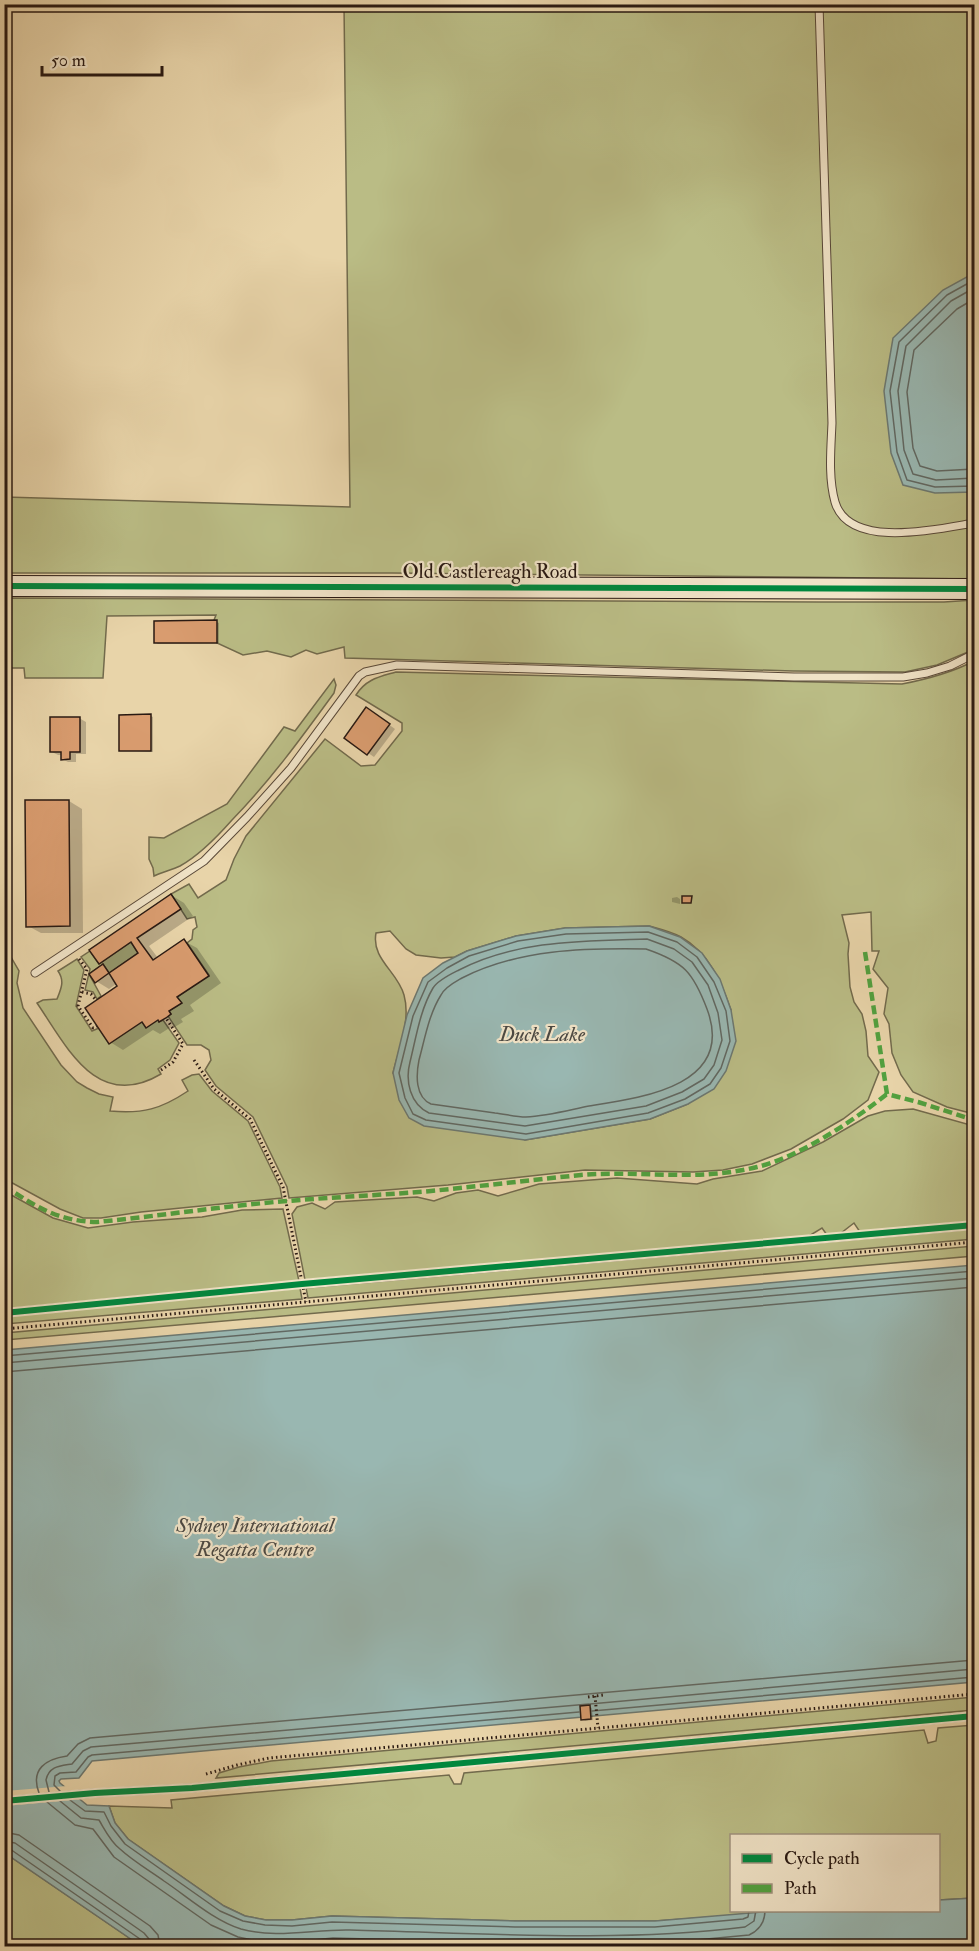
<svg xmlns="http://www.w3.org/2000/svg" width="979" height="1951" font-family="'IM FELL Double Pica',serif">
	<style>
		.green { fill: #babc85; stroke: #726a4c; stroke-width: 1.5; fill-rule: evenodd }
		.water { fill: #99b7b1; stroke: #6c7871; stroke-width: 1.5 }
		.pier { fill: #e8d4a9 }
		.shadow { fill: #0003 }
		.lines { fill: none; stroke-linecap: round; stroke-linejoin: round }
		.shore { stroke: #616862; stroke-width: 1.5 }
		.building { fill: #d99c6f; stroke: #291912; stroke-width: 1.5 }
		.lane-casing { stroke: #594838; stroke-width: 9 }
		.secondary-casing { stroke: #291912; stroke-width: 22 }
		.path { stroke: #291912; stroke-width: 3; stroke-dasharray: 1.5 3; stroke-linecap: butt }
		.lane { stroke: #f0e3c7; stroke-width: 7 }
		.secondary { stroke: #f0e3c7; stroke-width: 20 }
		.quiet { stroke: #51a13f; stroke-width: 4.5; stroke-dasharray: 9 4.5; stroke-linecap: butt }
		.cycleway-casing { stroke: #f0e3c7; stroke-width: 10 }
		.cycleway { stroke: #00873e; stroke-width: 6 }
		.labels { text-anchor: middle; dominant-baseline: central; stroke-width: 4.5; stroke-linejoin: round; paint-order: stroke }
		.street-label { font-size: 20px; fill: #291912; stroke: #f0e3c7 }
		.water-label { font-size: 21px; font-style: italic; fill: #4b4842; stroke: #f0e3c7 }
	</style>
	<rect width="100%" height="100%" fill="#e8d4a9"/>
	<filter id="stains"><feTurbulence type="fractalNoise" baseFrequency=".00333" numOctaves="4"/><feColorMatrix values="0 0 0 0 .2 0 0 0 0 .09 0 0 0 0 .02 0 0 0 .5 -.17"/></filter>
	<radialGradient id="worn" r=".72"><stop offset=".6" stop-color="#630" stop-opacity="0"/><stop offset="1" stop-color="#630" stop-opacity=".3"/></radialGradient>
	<g class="green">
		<polygon points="344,5 974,5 974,579 392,573 5,573 5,497 350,507"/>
		<polygon points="4,598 819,602 944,602 974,600 974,647 968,652 937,665 905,672 793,671 345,658 344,647 317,654 306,650 291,657 267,651 243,655 217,643 212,625 216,615 107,616 103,678 25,678 24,668 5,668"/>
		<path d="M974 661V1114L947 1107 913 1092 901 1075 892 1053 889 1024 884 1014 888 988 873 969 879 951H872L871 912 842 915 849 943 848 954 850 987 854 1002 862 1014 866 1031 868 1056 879 1072 868 1100 843 1119 791 1149 752 1164 723 1170 693 1172 585 1170 448 1185 289 1198 287 1187 253 1117 216 1086 205 1070 211 1060 209 1050 201 1045H187L168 1016 171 1014 169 1011 181 1003 177 997 209 975 187 943 192 939 193 930 197 927 195 917 187 919 171 894 189 884 198 898 226 880 234 859 246 836 325 739 361 766 375 765 402 731V723L356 695C366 679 379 677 396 672L902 684C928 679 951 673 974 661ZM649 926C660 929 672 932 681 937 709 953 721 981 731 1010L688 1104 650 1119 525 1140 393 1073C399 1048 411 1020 404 995 398 972 371 959 376 933L390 931 406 949 416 955 441 958 455 957 467 951 516 936 565 928Z"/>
		<path d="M334 679 336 685 334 693C302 737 270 781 232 820 217 837 200 855 180 866 172 870 162 872 154 876L153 868 149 859V837L164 838 227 804 284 727 295 731Z"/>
		<polygon points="131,942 138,953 109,973 103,964 89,974 101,996 97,999 93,992 85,990 90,969 81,957 90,951 99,964"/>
		<path d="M4 945 19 971 17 983 23 1008 61 1065 77 1082 87 1088 99 1094 113 1097 110 1111C143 1114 161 1109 188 1091L182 1080 192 1075 199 1074 212 1091 248 1121 280 1187 282 1198 141 1212 101 1218H83L60 1209 5 1179Z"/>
		<path d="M77 959 84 970 76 1006 92 1031 99 1028 158 1020 159 1022 163 1020 179 1043 170 1060 158 1069 161 1074C97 1112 67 1047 37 1003L43 1000 57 999C61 989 65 981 58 971Z"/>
		<polygon points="913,1109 974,1126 974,1221 860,1232 854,1223 841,1233 827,1235 822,1228 809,1236 791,1238 305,1280 292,1214 297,1207 312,1203 325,1209 335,1202 417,1197 434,1201 456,1193 478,1190 498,1196 539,1184 617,1178 697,1184 713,1179 762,1171 823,1142 868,1116 885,1111"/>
		<polygon points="4,1191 53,1218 88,1228 133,1222 202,1217 242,1210 283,1209 299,1281 5,1309"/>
		<polygon points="974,1229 974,1239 308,1298 306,1288"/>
		<polygon points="974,1246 974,1256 5,1340 5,1333"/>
		<polygon points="300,1288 302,1299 5,1324 5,1316"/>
		<polygon points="974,1697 974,1710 216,1778 219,1773 239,1767 271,1761"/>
		<polygon points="974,1725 974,1898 939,1900 938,1836 732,1836 732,1910 795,1911 655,1921 515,1921 332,1916 292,1920 266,1920 245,1916 224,1906 128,1839 115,1823 109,1806 172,1808 171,1800 449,1775 454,1784 461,1784 464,1773 924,1730 928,1743 936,1741 938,1728"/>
		<polygon points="5,1853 141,1946 5,1946"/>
	</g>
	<g class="water">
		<polygon points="974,273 974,492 935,493 903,485 891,453 884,391 893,338 943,290"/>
		<polygon points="649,926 680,937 702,953 720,979 731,1010 736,1041 726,1071 714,1089 688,1104 650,1119 525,1140 424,1126 409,1118 399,1100 393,1073 407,1015 423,978 443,963 467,951 516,936 565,928"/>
		<polygon points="974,1265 974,1682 92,1761 79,1778 61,1779 59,1781 60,1783 87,1805 109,1806 115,1823 128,1839 224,1906 245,1916 266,1920 292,1920 332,1916 515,1921 655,1921 762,1912 938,1910 939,1900 974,1898 974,1946 141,1946 5,1853 5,1350"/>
	</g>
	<polygon class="pier" points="67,1786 84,1799 5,1806 5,1791"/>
	<g class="shadow">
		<polygon points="217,622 219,623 219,643 158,644 155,642"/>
		<polygon points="373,713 395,729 374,757 346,738"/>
		<polygon points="151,716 153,717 153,752 120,750"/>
		<polygon points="79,718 86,722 86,754 76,754 76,762 68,762 62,759 62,755 58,755 52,752"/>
		<polygon points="69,801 82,809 83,933 41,933 28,926"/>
		<polygon points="171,895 184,903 193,916 149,946 158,958 184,941 197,948 221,983 190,1005 194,1011 181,1019 183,1022 173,1028 171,1027 160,1034 153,1030 123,1050 110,1042 124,983 122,980 109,989 96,981 104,965 100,963"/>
		<polygon points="677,897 680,899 680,904 672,902 672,898"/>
		<polygon points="590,1707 592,1708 593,1720 585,1721 583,1719"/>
	</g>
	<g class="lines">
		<g class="shore">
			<polyline points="974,280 947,295 899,342 890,391 897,452 907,480 935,487 974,486"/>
			<polyline points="974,288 951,301 906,346 898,391 904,450 913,474 936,480 974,478"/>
			<polyline points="974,299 957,309 914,350 907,392 913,448 920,466 937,471 974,469"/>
			<polygon points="648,932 677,942 697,957 714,982 726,1011 730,1041 721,1068 710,1084 685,1099 648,1113 526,1134 426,1120 413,1114 405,1098 399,1073 413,1016 428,982 447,968 469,956 518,941 566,934"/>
			<path d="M647 939 674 949 692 962 708 985 718 1013 722 1040 714 1065 704 1079 682 1092 646 1106 525 1126 429 1113C410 1104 405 1081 410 1062 416 1038 420 1010 433 988 438 980 451 974 459 970 517 940 583 941 647 939Z"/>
			<path d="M646 949C684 962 693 972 707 1009 736 1086 641 1098 589 1106 569 1110 547 1116 526 1117 516 1117 505 1114 495 1113 474 1110 452 1107 431 1104 415 1097 416 1075 419 1060 425 1038 429 1014 441 995 445 987 455 982 462 978 519 949 584 948 646 949Z"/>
			<polyline points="4,1356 974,1271"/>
			<polyline points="4,1363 974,1278"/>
			<polyline points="4,1372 974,1287"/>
			<polyline points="590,1704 974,1669"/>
			<polyline points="592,1711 974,1677"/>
			<polyline points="60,1791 54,1785 55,1776 60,1773 76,1772 88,1757 92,1755 579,1712"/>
			<path d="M49 1792 46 1780C49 1766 60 1766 72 1764L83 1751 91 1747 589 1704"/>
			<path d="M39 1793C30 1769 46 1759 67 1756L78 1744 90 1738 974 1660"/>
			<polyline points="70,1800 85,1811 104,1812 111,1826 125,1844 220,1911 243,1921 265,1925 292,1926 332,1922 515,1927 655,1927 743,1919 748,1917 749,1910"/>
			<path d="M60 1801 81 1818 99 1820C105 1830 110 1841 120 1849 133 1861 150 1871 164 1881 188 1897 213 1920 241 1929 277 1939 314 1929 350 1930 480 1933 615 1943 745 1927L754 1921 756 1910"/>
			<path d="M47 1802 75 1825 93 1829 114 1857 211 1925 238 1937 262 1942H293L333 1938 515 1943 654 1944 749 1935C760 1930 765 1922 765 1910"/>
			<polyline points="4,1832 19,1835 150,1926 158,1935 160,1946"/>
			<polyline points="4,1841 15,1843 144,1933 149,1939 151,1946"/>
			<polyline points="4,1848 10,1849 140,1939 143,1946"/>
		</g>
	</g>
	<g class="building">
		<polygon points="217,620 217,643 154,643 154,621"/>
		<polygon points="366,707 390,724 367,755 344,738"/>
		<polygon points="151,714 151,751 119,751 119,715"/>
		<polygon points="50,717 80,717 80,752 70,752 70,759 61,760 61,752 50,752"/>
		<polygon points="25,800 69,800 70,926 26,927"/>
		<polygon points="171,894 181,909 137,938 153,960 184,939 209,976 177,997 182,1003 169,1011 171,1014 166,1018 159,1022 158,1020 146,1028 142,1022 109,1044 85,1008 117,986 109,973 95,983 89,974 103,964 109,973 138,953 131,942 99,964 89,950"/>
		<polygon points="682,896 692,896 691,903 682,903"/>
		<polygon points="590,1705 591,1719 581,1720 580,1706"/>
	</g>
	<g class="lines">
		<g class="lane-casing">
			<g id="lane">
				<path d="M819 4 832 423C831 448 828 477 835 502 849 550 938 529 974 523"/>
				<polyline points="35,973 204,861 247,817 291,768 359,676 365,672 397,665 794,677 903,677 927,673 950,666 974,654"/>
				<polyline points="4,1801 95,1793 192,1788 974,1716"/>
			</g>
		</g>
		<g class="secondary-casing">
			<polyline id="secondary" points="4,586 974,589"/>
		</g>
		<g class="path">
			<polyline points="79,959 87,969 78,1006 93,1028 97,1026"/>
			<polyline points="82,992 91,994 96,1000"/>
			<polyline points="194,1060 214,1089 250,1119 283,1187 306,1302"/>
			<polyline points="161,1070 173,1062 183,1044 166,1018"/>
			<polyline points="4,1329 974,1242"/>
			<polyline points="595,1696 598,1728"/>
			<polyline points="588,1697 603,1695"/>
			<polyline points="206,1774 237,1765 269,1758 974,1694"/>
		</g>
		<use href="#lane" class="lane"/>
		<use href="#secondary" class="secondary"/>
		<g class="quiet">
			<polyline points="865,952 887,1094 918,1102 974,1120"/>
			<path d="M4 1186C37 1207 57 1221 97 1222 160 1216 223 1206 287 1201 335 1197 383 1195 431 1191 481 1186 531 1180 581 1175 640 1170 698 1182 757 1167 799 1157 853 1121 887 1094"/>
		</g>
		<g class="cycleway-casing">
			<g id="cycleway">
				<polyline points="4,586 974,589"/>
				<polyline points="4,1313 302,1284 974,1225"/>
				<polyline points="4,1801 95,1793 192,1788 974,1716"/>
			</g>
		</g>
		<use href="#cycleway" class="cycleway"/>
	</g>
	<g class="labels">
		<g class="street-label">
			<text x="490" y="571">Old Castlereagh Road</text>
		</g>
		<g class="water-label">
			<text x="542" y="1034">Duck Lake</text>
			<text x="255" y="1525">Sydney International<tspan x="255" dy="24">Regatta Centre</tspan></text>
		</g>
	</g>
	<rect width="979" height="1951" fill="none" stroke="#e8d4a9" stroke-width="24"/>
	<rect x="6" y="6" width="967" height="1939" fill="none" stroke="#291912" stroke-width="3"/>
	<rect x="12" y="12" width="955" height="1927" fill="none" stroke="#291912" stroke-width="1.5"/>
	<rect x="730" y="1834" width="210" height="78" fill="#f0e3c7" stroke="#a0927f" stroke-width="1.5"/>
	<rect x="742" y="1854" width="30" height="9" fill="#00873e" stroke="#a0927f" stroke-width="1.5"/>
	<text x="784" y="1864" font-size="18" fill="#291912">Cycle path</text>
	<rect x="742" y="1884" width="30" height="9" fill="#51a13f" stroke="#a0927f" stroke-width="1.5"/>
	<text x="784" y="1894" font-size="18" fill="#291912">Path</text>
	<path d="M42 66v9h120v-9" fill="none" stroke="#291912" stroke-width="3"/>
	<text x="51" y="66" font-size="18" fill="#291912" stroke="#f0e3c7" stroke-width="4.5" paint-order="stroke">50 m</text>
	<rect width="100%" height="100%" filter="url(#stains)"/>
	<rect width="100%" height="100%" fill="url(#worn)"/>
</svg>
